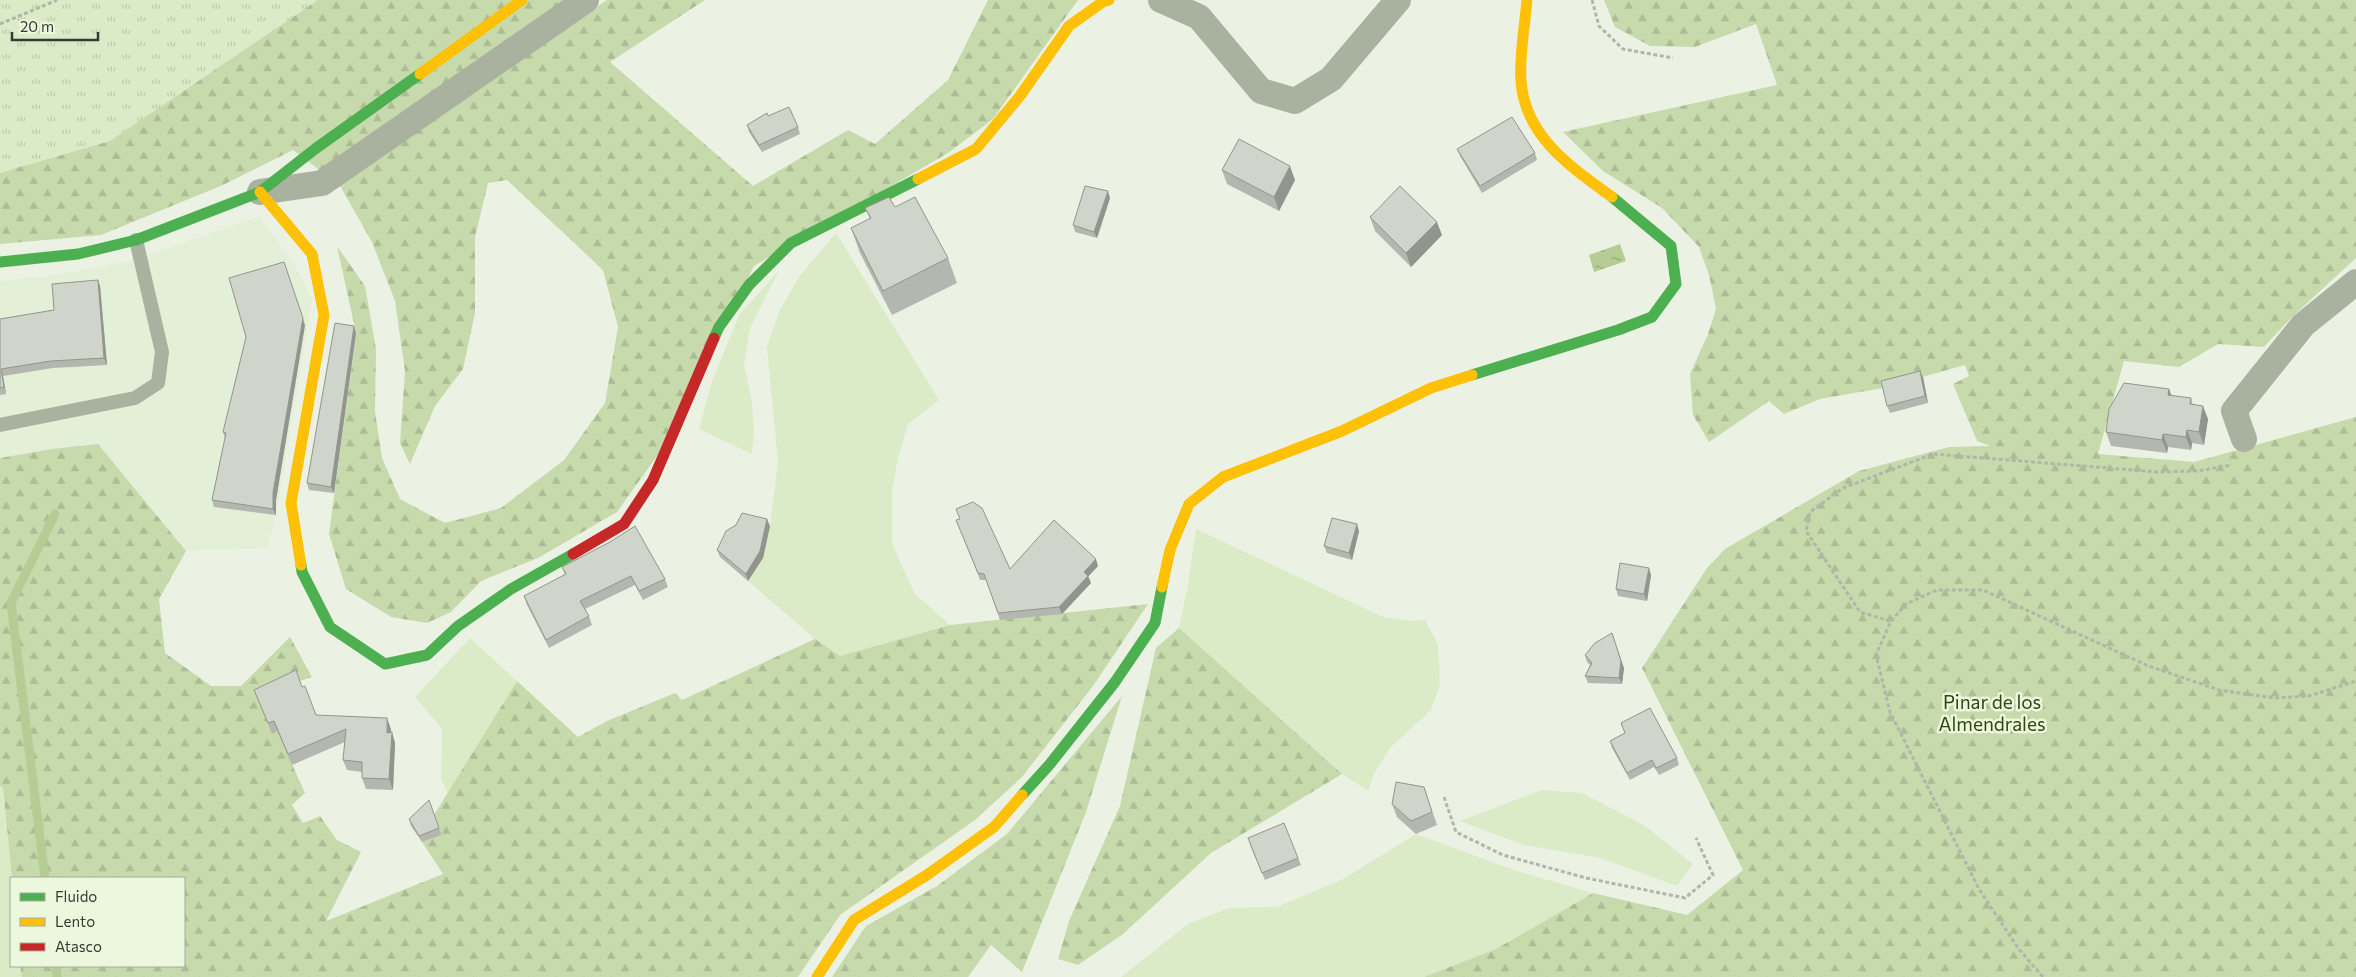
<svg xmlns="http://www.w3.org/2000/svg" width="2356" height="977" font-family="Commissioner,sans-serif">
	<style>
		.built { fill: #e4efd7 }
		.green { fill: #dbebc7 }
		.forest { fill: url(#forest-firs) }
		.park { fill: url(#park-tufts) }
		.water { fill: url(#water-ripples) }
		.lines { fill: none; stroke-linecap: round; stroke-linejoin: round }
		.stream { stroke: #b5cc95; stroke-width: 9 }
		.path { stroke: #b0b6a8; stroke-width: 3; stroke-dasharray: 4 2.5; stroke-linecap: butt }
		.lane { stroke: #a9b19f; stroke-width: 14 }
		.street { stroke: #a9b19f; stroke-width: 26 }
		.fast { stroke: #4caf50; stroke-width: 11 }
		.slow { stroke: #ffc107; stroke-width: 11 }
		.jam { stroke: #c62828; stroke-width: 11 }
		.wall { fill: #b3b7af }
		.shaded-wall { fill: #92958e }
		.building { fill: #d0d5cb; stroke: #92958e }
		.labels { text-anchor: middle; dominant-baseline: central; stroke-width: 5; stroke-linejoin: round; paint-order: stroke }
		.park-label { font-size: 19px; fill: #324410; stroke: #ecf8de }
	</style>
	<defs>
		<pattern id="forest-firs" width="22" height="20" patternUnits="userSpaceOnUse" patternTransform="scale(1.25)"><rect width="22" height="20" fill="#c7daac"/><path d="M5 1l3.5 6h-7zM16 11l3.5 6h-7z" fill="#acbc94"/></pattern>
		<pattern id="park-tufts" width="24" height="20" patternUnits="userSpaceOnUse" patternTransform="scale(1.25)"><rect width="24" height="20" fill="#dbebc7"/><path d="M3 7l-1-3M5 7V3M7 7l1-3M15 17l-1-3M17 17v-4M19 17l1-3" fill="none" stroke="#bdcaab"/></pattern>
		<pattern id="water-ripples" width="26" height="14" patternUnits="userSpaceOnUse" patternTransform="scale(1.25)"><rect width="26" height="14" fill="#b5cc95"/><path d="M2 4q2-2 4 0t4 0M15 11q2-2 4 0t4 0" fill="none" stroke="#94a77a"/></pattern>
	</defs>
	<rect width="100%" height="100%" fill="#ebf2e4"/>
	<polygon class="built" points="260,216 300,274 312,300 276,515 267,548 186,551 98,444 52,449 0,458 0,281 49,276 131,261"/>
	<g class="green">
		<polygon points="836,233 939,400 908,424 898,458 892,491 892,544 915,594 950,625 840,656 815,639 748,581 763,558 770,526 778,462 767,347 779,312 799,277"/>
		<polygon points="779,270 750,328 744,365 752,402 754,431 752,454 699,429 712,381 739,315"/>
		<polygon points="1196,529 1383,617 1411,621 1425,620 1438,644 1440,684 1431,710 1390,748 1374,774 1368,791 1342,774 1179,628 1188,585"/>
		<polygon points="470,638 517,681 448,793 441,779 442,729 415,697"/>
		<polygon points="0,786 3,788 12,878 11,966 20,966 22,977 0,977"/>
		<polygon points="1542,790 1582,793 1644,825 1693,864 1677,886 1600,858 1524,845 1460,821"/>
		<polygon points="1416,834 1514,870 1593,893 1496,949 1424,977 1121,977 1188,924 1229,908 1277,907 1343,879"/>
	</g>
	<g class="forest">
		<polygon points="0,0 567,0 321,171 293,150 223,185 101,235 0,244"/>
		<polygon points="607,0 705,0 610,62 753,186 848,130 875,144 948,80 988,0 1078,0 993,119 948,153 754,266 657,456 617,512 538,558 481,581 451,612 427,623 391,617 346,589 329,534 356,333 337,246 365,286 376,349 375,411 382,458 400,499 445,523 501,508 564,460 605,403 618,327 603,270 507,180 488,183 475,237 475,313 463,369 435,406 410,464 400,443 405,371 395,301 372,242 339,184"/>
		<polygon points="1604,0 2356,0 2356,258 2292,317 2264,347 2218,344 2179,367 2124,361 2098,454 2194,462 2356,417 2356,977 1424,977 1496,949 1593,893 1687,915 1743,870 1642,668 1707,568 1725,549 1859,471 1949,447 1990,446 1977,441 1953,384 1969,376 1965,365 1883,388 1820,399 1784,414 1769,401 1709,442 1693,415 1690,374 1708,334 1716,309 1709,275 1699,247 1662,208 1603,171 1563,132 1777,85 1756,24 1695,47 1650,46 1615,27"/>
		<polygon points="98,444 186,551 159,599 165,653 211,686 241,686 290,637 312,677 300,681 277,731 305,793 292,805 303,823 320,816 337,840 361,852 326,921 443,874 422,842 442,835 434,815 517,681 578,737 607,721 675,693 682,700 815,639 840,656 950,625 1148,604 1093,686 1022,777 975,820 840,915 798,977 22,977 20,966 184,966 184,878 12,878 3,788 0,786 0,458 52,449"/>
		<polygon points="1179,628 1342,774 1211,853 1123,934 1078,965 1058,959 1069,921 1120,806 1156,648"/>
		<polygon points="1122,696 1086,812 1022,972 991,945 968,977 832,977 866,926 937,886 1007,834"/>
	</g>
	<polygon class="park" points="0,0 318,0 110,141 0,173"/>
	<polygon class="water" points="1620,244 1626,261 1594,272 1589,255"/>
	<g class="lines">
		<g class="stream">
			<polyline points="45,878 11,603 55,514"/>
			<polyline points="56,966 57,977"/>
		</g>
		<g class="path">
			<polyline points="1592,0 1599,26 1623,49 1673,58"/>
			<polyline points="0,24 57,0"/>
			<polyline points="1890,621 1860,612 1806,531 1810,512 1843,488 1933,454 2158,472 2197,471 2232,465"/>
			<polyline points="1444,797 1456,832 1503,855 1586,878 1685,898 1713,875 1696,838"/>
			<polyline points="2043,977 2018,948 1979,889 1890,712 1876,655 1891,621 1906,604 1937,590 1983,590 2146,665 2219,690 2275,698 2309,696 2356,681"/>
		</g>
		<polyline class="lane" points="0,425 135,398 158,383 162,352 136,240"/>
		<g class="street">
			<polyline points="1161,0 1199,17 1261,91 1295,101 1331,79 1398,0"/>
			<polyline points="260,192 322,183 586,0"/>
			<polyline points="2244,439 2234,411 2303,325 2356,282"/>
		</g>
		<g class="fast">
			<polyline points="0,262 78,254 136,240 260,192 315,149 420,74"/>
			<polyline points="714,338 719,327 749,285 791,243 918,179"/>
			<polyline points="1472,375 1618,330 1652,317 1676,284 1671,246 1612,197"/>
			<polyline points="301,565 302,572 330,627 385,664 427,655 458,626 511,589 573,554"/>
			<polyline points="1022,795 1050,764 1115,682 1155,623 1162,587"/>
		</g>
		<g class="slow">
			<path d="M1527 0C1525 25 1519 56 1521 81 1525 137 1571 167 1612 197"/>
			<polyline points="420,74 522,0"/>
			<polyline points="918,179 976,149 1020,96 1069,26 1104,1 1109,0"/>
			<polyline points="260,192 312,254 324,315 291,503 301,565"/>
			<polyline points="1162,587 1170,550 1189,504 1223,477 1342,431 1431,388 1472,375"/>
			<polyline points="817,977 854,920 927,875 994,827 1022,795"/>
		</g>
		<polyline class="jam" points="573,554 624,524 653,480 714,338"/>
	</g>
	<g class="wall">
		<polygon points="768,116 798,127 800,134 762,152 749,132 747,125"/>
		<polygon points="1457,149 1535,153 1537,160 1482,193 1460,156"/>
		<polygon points="1222,170 1295,180 1279,211 1227,184"/>
		<polygon points="1110,198 1097,238 1075,232 1073,225"/>
		<polygon points="895,207 948,258 957,283 892,315 860,253 851,228 870,219 865,208"/>
		<polygon points="1370,217 1442,235 1411,267 1375,231"/>
		<polygon points="98,280 100,286 107,365 53,368 3,376 6,394 0,395 0,319 54,310"/>
		<polygon points="305,325 276,500 276,515 214,507 212,500 225,438 223,432"/>
		<polygon points="356,333 334,493 309,490 307,483"/>
		<polygon points="1923,377 1928,403 1890,413 1887,406"/>
		<polygon points="2169,389 2171,396 2191,398 2193,405 2208,419 2204,445 2192,443 2191,450 2168,447 2167,453 2111,446 2106,432"/>
		<polygon points="770,526 763,558 748,581 720,557 717,550"/>
		<polygon points="959,526 1010,569 1098,566 1088,576 1091,583 1062,614 1000,620 986,580 980,580"/>
		<polygon points="1359,531 1352,560 1327,553 1324,546"/>
		<polygon points="562,567 665,579 668,587 643,600 635,585 585,609 589,616 592,625 549,648 527,605 524,596 565,575"/>
		<polygon points="1651,575 1647,601 1618,596 1616,589"/>
		<polygon points="1585,655 1624,668 1622,684 1588,683 1585,676 1590,665 1587,662"/>
		<polygon points="302,687 316,715 391,729 391,732 395,743 393,790 366,789 362,778 362,772 347,770 343,760 345,742 292,765 277,731 272,734 254,690"/>
		<polygon points="1621,723 1677,758 1679,765 1659,775 1654,767 1630,780 1612,748 1610,741 1625,733"/>
		<polygon points="1424,787 1437,825 1416,834 1397,817 1392,804"/>
		<polygon points="409,819 439,828 442,835 422,842 411,826"/>
		<polygon points="1250,845 1298,858 1301,865 1265,880"/>
	</g>
	<g class="shaded-wall">
		<polygon points="1290,166 1295,180 1279,211 1274,197"/>
		<polygon points="1108,191 1110,198 1097,238 1094,232"/>
		<polygon points="1437,222 1442,235 1411,267 1406,253"/>
		<polygon points="284,262 305,325 276,500 276,515 273,509 273,493"/>
		<polygon points="98,280 100,286 107,365 104,358"/>
		<polygon points="354,326 356,333 334,493 331,487"/>
		<polygon points="1,369 3,376 6,394 4,387"/>
		<polygon points="1920,371 1923,377 1928,403 1925,396"/>
		<polygon points="2169,389 2174,402 2168,395"/>
		<polygon points="2203,406 2208,419 2204,445 2199,432"/>
		<polygon points="2187,430 2192,443 2191,450 2186,437"/>
		<polygon points="2163,434 2168,447 2167,453 2162,440"/>
		<polygon points="767,519 770,526 763,558 748,581 746,574"/>
		<polygon points="1357,524 1359,531 1352,560 1349,553"/>
		<polygon points="1096,559 1098,566 1086,579 1084,572"/>
		<polygon points="1649,568 1651,575 1647,601 1644,594"/>
		<polygon points="1088,576 1091,583 1062,614 1059,607"/>
		<polygon points="1612,633 1624,668 1622,684 1619,678"/>
		<polygon points="387,718 391,729 391,741 392,732 395,743 393,790 389,779"/>
	</g>
	<g class="building">
		<polygon points="789,107 798,127 759,145 747,125 767,113 768,116"/>
		<polygon points="1512,117 1535,153 1480,186 1457,149"/>
		<polygon points="1239,139 1290,166 1274,197 1222,170"/>
		<polygon points="1085,186 1108,191 1094,232 1073,225"/>
		<polygon points="1400,186 1437,222 1406,253 1370,217"/>
		<polygon points="889,197 895,207 915,197 948,258 883,291 851,228 871,218 865,208"/>
		<polygon points="284,262 303,318 273,493 273,509 212,500 226,433 223,432 246,337 229,278"/>
		<polygon points="98,280 104,358 51,361 1,369 4,387 0,388 0,319 54,310 52,284"/>
		<polygon points="335,323 354,326 331,487 307,483"/>
		<polygon points="1920,371 1925,396 1887,406 1881,381"/>
		<polygon points="2124,383 2169,389 2168,395 2191,398 2190,404 2203,406 2199,432 2187,430 2186,437 2163,434 2162,440 2106,432 2109,409"/>
		<polygon points="973,502 982,508 1010,569 1054,520 1096,559 1084,572 1088,576 1059,607 998,613 984,574 978,573 956,520 960,519 956,509"/>
		<polygon points="742,513 767,519 760,551 746,574 717,550 726,531 736,525"/>
		<polygon points="1332,518 1357,524 1349,553 1324,546"/>
		<polygon points="635,526 665,579 639,591 631,576 580,601 589,616 546,640 524,596 566,574 562,567 610,542"/>
		<polygon points="1620,563 1649,568 1644,594 1616,589"/>
		<polygon points="1612,633 1621,661 1619,678 1585,676 1592,663 1585,655 1595,643"/>
		<polygon points="296,670 302,687 305,686 316,715 387,718 387,733 392,732 389,779 362,778 362,762 343,760 346,729 288,754 274,721 268,723 254,690"/>
		<polygon points="1650,708 1677,758 1656,768 1652,760 1627,773 1610,741 1625,733 1621,723"/>
		<polygon points="1396,782 1424,787 1432,812 1411,821 1392,804"/>
		<polygon points="429,800 439,828 419,836 409,819"/>
		<polygon points="1284,823 1298,858 1262,873 1248,838"/>
	</g>
	<g class="labels">
		<g class="park-label">
			<text x="1992" y="701">Pinar de los<tspan x="1992" dy="22">Almendrales</tspan></text>
		</g>
	</g>
	<rect x="10" y="877" width="175" height="90" fill="#ecf8de" stroke="#a3ac99"/>
	<rect x="20" y="893" width="25" height="8" fill="#4caf50" stroke="#a3ac99"/>
	<text x="55" y="902" font-size="15" fill="#363b31">Fluido</text>
	<rect x="20" y="918" width="25" height="8" fill="#ffc107" stroke="#a3ac99"/>
	<text x="55" y="927" font-size="15" fill="#363b31">Lento</text>
	<rect x="20" y="943" width="25" height="8" fill="#c62828" stroke="#a3ac99"/>
	<text x="55" y="952" font-size="15" fill="#363b31">Atasco</text>
	<path d="M12 32v8h86v-8" fill="none" stroke="#363b31" stroke-width="2.5"/>
	<text x="20" y="32" font-size="15" fill="#363b31" stroke="#ecf8de" stroke-width="4" paint-order="stroke">20 m</text>
</svg>
